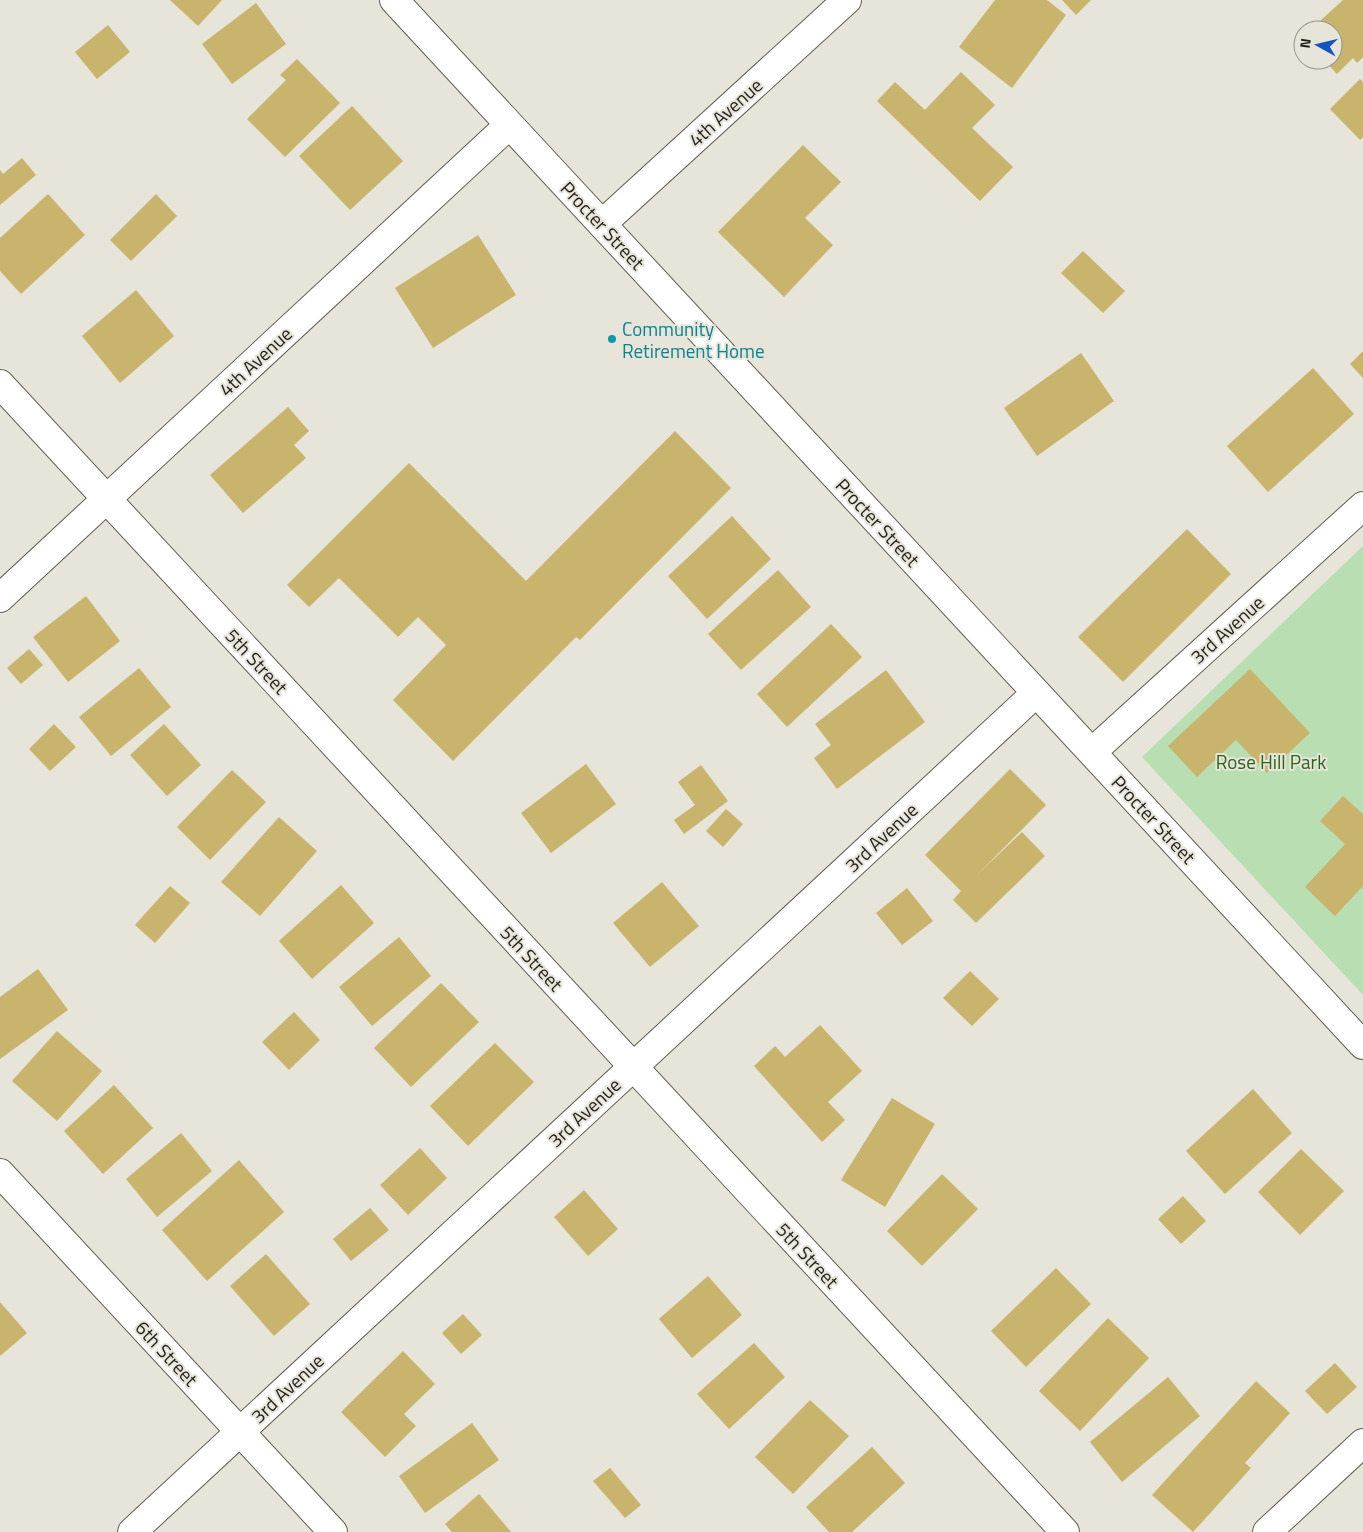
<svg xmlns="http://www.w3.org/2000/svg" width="1363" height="1532" font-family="'Titillium Web',sans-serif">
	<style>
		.green { fill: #b9deb1 }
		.building { fill: #c9b46d }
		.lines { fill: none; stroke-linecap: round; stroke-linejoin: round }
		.street-casing { stroke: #615e55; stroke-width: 30 }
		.secondary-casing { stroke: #615e55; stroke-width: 30 }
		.street { stroke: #fff; stroke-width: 28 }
		.secondary { stroke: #fff; stroke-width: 28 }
		.culture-dot { fill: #0f9aa8; stroke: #e7e4d9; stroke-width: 2 }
		.labels { text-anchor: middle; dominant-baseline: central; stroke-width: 4; stroke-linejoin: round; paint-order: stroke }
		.street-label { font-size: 19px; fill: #201f1b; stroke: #e7e4d9 }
		.culture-label { font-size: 19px; fill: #0d838f; stroke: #e7e4d9; text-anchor: start }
		.park-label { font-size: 19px; fill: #29651a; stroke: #e7e4d9 }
	</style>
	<rect width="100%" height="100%" fill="#e7e4d9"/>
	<polygon class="green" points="1363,546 1363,995 1142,757"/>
	<g class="building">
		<polygon points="170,0 222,0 198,26"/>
		<polygon points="995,0 1047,0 1066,15 1012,88 959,47"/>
		<polygon points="1062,0 1091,0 1076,15"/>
		<polygon points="1343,0 1363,0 1363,57 1357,63 1353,58 1337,74 1324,60 1333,60 1333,30 1310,30"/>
		<polygon points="256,3 286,44 232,84 202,44"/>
		<polygon points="108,25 130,52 97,79 75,52"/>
		<polygon points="297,59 340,103 285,157 247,119 286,80 280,75"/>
		<polygon points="961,72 995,105 972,128 1013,167 980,201 877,101 895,82 925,110"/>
		<polygon points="1360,79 1363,82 1363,137 1360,140 1330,109"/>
		<polygon points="352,106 403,161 350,210 299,156"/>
		<polygon points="803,145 841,182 805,218 833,245 784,297 718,232"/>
		<polygon points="22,158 36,175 0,205 0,170 3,174"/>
		<polygon points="48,194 85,235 21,294 0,271 0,238"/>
		<polygon points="156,194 177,216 131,261 110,240"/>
		<polygon points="478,235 516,295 433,348 395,288"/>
		<polygon points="1083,251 1125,291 1103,313 1061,273"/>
		<polygon points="136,290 174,336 120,383 82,336"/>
		<polygon points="1363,351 1363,378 1350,364"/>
		<polygon points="1081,353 1114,401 1037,456 1004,408"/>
		<polygon points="1313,368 1354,414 1268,492 1227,446"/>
		<polygon points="288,407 309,431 294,445 306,458 243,513 210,475"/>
		<polygon points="675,431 731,488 580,640 576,637 453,761 393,700 446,645 418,617 398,637 339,578 309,607 287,585 409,463 526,581"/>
		<polygon points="732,516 771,559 707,619 668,576"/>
		<polygon points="1187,529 1231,574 1123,682 1078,637"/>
		<polygon points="778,570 811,607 741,670 708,634"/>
		<polygon points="86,596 120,641 68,682 33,637"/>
		<polygon points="831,624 862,657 787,727 757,694"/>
		<polygon points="29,649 43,665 21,684 7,668"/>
		<polygon points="139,668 171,707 111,756 79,717"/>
		<polygon points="1250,669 1310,733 1267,773 1236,740 1197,777 1168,746"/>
		<polygon points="886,670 925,722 837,789 814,758 831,745 815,724"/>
		<polygon points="54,724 76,747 50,771 29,749"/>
		<polygon points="164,724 201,765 167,796 130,755"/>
		<polygon points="586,764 616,804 551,853 521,813"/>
		<polygon points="701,765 728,801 684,834 674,820 695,805 678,782"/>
		<polygon points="1010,769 1046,805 977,875 1022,832 1045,856 976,923 953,900 961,891 925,855"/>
		<polygon points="232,770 266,802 210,860 177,827"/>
		<polygon points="1343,796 1363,814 1363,886 1335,916 1305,887 1345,844 1320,821"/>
		<polygon points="726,809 743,824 723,847 706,831"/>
		<polygon points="279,817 317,851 260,916 221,882"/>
		<polygon points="662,882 699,926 650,967 613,923"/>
		<polygon points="341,885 374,923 312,979 279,941"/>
		<polygon points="170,886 190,903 155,943 135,925"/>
		<polygon points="907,888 933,921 902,945 876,913"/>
		<polygon points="399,937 431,976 372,1026 339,987"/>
		<polygon points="38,969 68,1010 0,1059 0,997"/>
		<polygon points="970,971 999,999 972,1026 943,998"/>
		<polygon points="441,983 479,1022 411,1087 374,1048"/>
		<polygon points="294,1012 320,1040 289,1070 262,1042"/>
		<polygon points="820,1025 862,1071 828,1102 845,1120 822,1142 754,1066 775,1046 785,1057"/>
		<polygon points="57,1031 102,1071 57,1121 12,1081"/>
		<polygon points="495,1043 534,1082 468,1146 430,1106"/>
		<polygon points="114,1085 153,1128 103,1174 64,1131"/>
		<polygon points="1253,1089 1292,1133 1225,1194 1186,1151"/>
		<polygon points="892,1098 935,1124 885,1207 841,1180"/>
		<polygon points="181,1133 212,1171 157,1217 126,1179"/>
		<polygon points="420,1148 447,1178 408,1215 380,1185"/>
		<polygon points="1301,1149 1344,1191 1300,1235 1258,1192"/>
		<polygon points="239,1160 284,1212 207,1281 162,1230"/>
		<polygon points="942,1174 978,1209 922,1266 887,1231"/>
		<polygon points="584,1190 618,1229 588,1256 554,1217"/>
		<polygon points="1183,1196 1206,1221 1181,1244 1158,1219"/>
		<polygon points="370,1208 389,1230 351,1261 333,1239"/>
		<polygon points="266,1254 310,1304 274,1336 230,1286"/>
		<polygon points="1056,1268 1091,1304 1026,1367 991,1331"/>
		<polygon points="708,1276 742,1315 692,1358 659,1319"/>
		<polygon points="0,1302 27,1333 0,1356"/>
		<polygon points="463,1314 482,1335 461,1354 442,1333"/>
		<polygon points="1108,1318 1149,1358 1080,1431 1039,1391"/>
		<polygon points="754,1343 785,1377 729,1429 697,1394"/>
		<polygon points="403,1351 435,1384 404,1414 416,1426 385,1457 341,1412"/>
		<polygon points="1335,1363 1357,1387 1327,1414 1305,1391"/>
		<polygon points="1168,1377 1200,1416 1122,1482 1090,1442"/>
		<polygon points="1256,1381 1290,1413 1245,1463 1251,1468 1193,1532 1152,1495"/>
		<polygon points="810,1400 849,1436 793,1494 755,1457"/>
		<polygon points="472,1423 499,1460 425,1513 399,1476"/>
		<polygon points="872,1447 905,1483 852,1532 829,1532 806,1507"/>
		<polygon points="610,1468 641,1505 625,1518 593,1481"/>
		<polygon points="479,1494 511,1532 452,1532 445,1524"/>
	</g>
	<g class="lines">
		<g class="street-casing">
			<g id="street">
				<polyline points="602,224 847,0"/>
				<polyline points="0,384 1065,1532"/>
				<polyline points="0,598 509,125"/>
				<polyline points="1092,752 1363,506"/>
				<polyline points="0,1173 333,1532"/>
				<polyline points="132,1532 1036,693"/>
				<polyline points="1267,1532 1363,1443"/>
			</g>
		</g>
		<g class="secondary-casing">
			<polyline id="secondary" points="394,0 1363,1045"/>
		</g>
		<use href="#street" class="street"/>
		<use href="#secondary" class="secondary"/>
	</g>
	<circle class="culture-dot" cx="612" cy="339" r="5"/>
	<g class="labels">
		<g class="street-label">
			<text transform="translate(725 112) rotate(-42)">4th Avenue</text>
			<text transform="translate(603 225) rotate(47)">Procter Street</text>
			<text transform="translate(255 361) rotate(-43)">4th Avenue</text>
			<text transform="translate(878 522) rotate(47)">Procter Street</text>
			<text transform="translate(1227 629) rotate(-42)">3rd Avenue</text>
			<text transform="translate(257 661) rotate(47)">5th Street</text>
			<text transform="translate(1154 819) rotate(47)">Procter Street</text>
			<text transform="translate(881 837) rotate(-43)">3rd Avenue</text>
			<text transform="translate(532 958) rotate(47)">5th Street</text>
			<text transform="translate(584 1112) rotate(-43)">3rd Avenue</text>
			<text transform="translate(808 1255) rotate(47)">5th Street</text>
			<text transform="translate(167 1353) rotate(47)">6th Street</text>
			<text transform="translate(287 1388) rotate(-43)">3rd Avenue</text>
		</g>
		<g class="culture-label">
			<text x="622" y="328">Community<tspan x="622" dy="22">Retirement Home</tspan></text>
		</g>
		<g class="park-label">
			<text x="1271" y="761">Rose Hill Park</text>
		</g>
	</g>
	<g transform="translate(1318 45) rotate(278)"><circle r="24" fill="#e7e4d9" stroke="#97958d"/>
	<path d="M0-4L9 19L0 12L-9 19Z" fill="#1654c0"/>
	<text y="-8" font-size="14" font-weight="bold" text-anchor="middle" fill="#201f1b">N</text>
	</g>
</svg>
